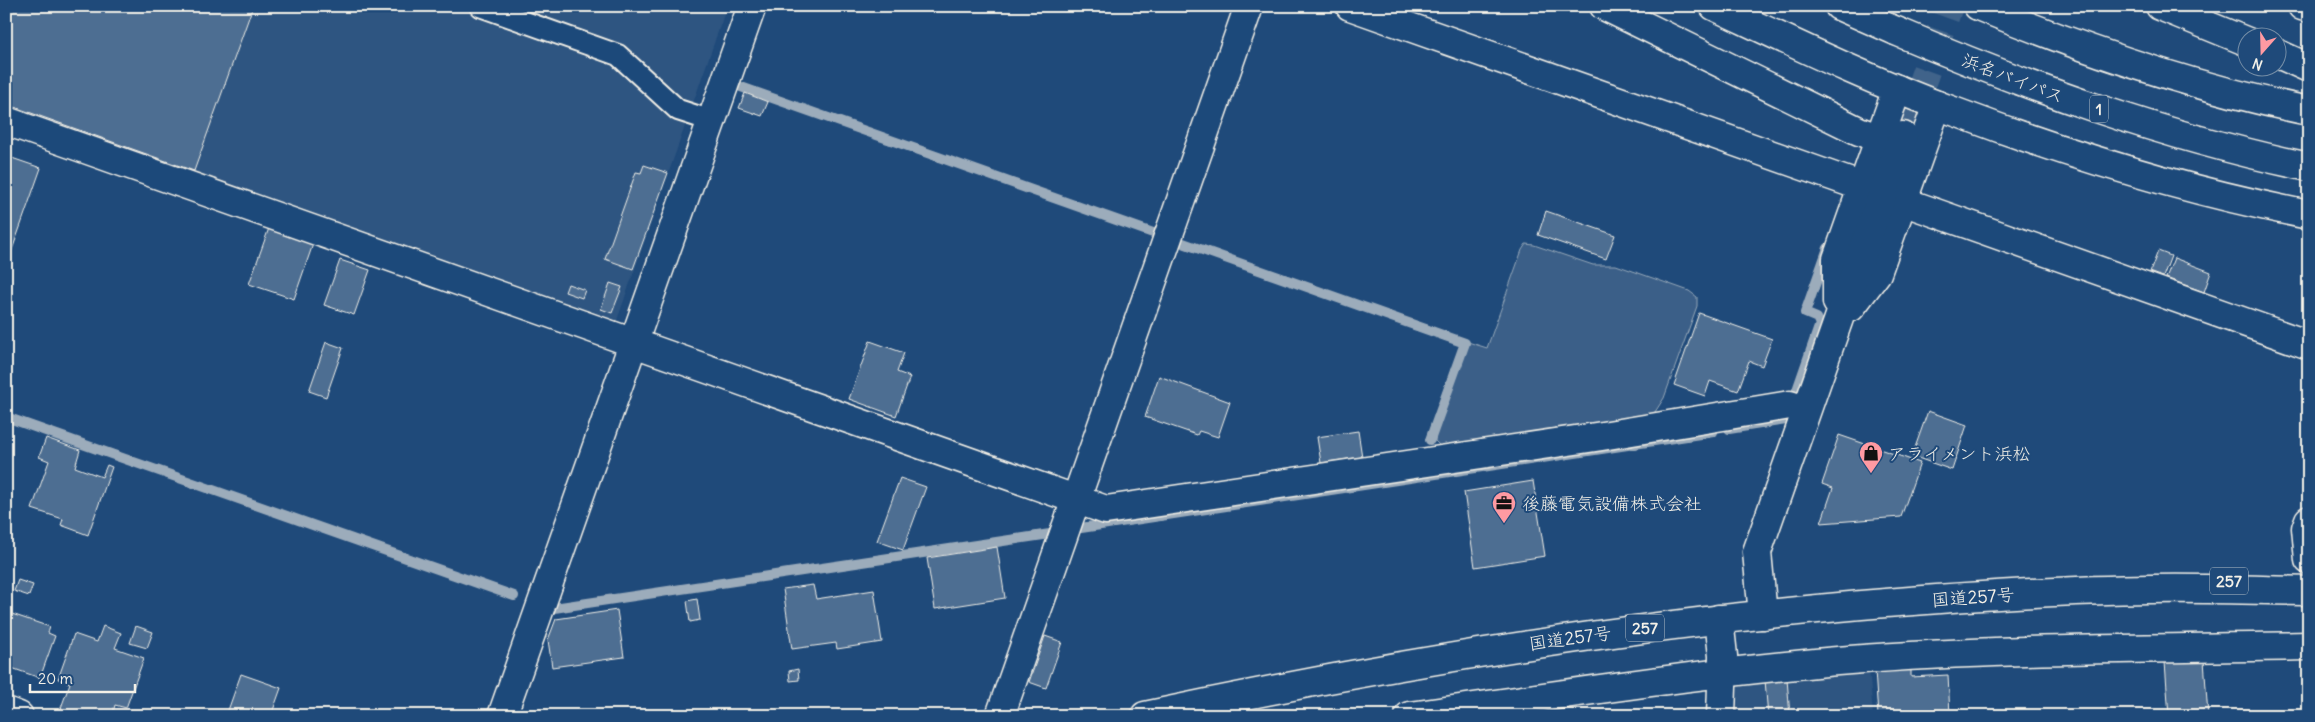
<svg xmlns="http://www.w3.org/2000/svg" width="2315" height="722" font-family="Delius,'Klee One',sans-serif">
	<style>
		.built { fill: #2d5581 }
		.green { fill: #3a5f88; stroke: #97a8b8 }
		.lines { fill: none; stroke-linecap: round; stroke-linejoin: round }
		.stream { stroke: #9cacbb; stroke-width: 10 }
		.building { fill: #4d6e92; stroke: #f4f1e8 }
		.street-tunnel { stroke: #3f638a; stroke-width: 28; stroke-dasharray: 28 14; stroke-linecap: butt }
		.lane-casing { stroke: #f4f1e8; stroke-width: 24 }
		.street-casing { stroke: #f4f1e8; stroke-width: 31 }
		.highway-casing { stroke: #f4f1e8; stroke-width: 31 }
		.lane { stroke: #1f4a7a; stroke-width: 20 }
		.street { stroke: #1f4a7a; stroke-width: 28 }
		.highway { stroke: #1f4a7a; stroke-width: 28 }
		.highway-bridge-casing { stroke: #f4f1e8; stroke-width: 31; stroke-linecap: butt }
		.highway-bridge { stroke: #1f4a7a; stroke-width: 28 }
		.labels { text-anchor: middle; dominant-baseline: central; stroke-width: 4; stroke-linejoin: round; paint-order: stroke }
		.shield { fill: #1f4a7a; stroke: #b4bfc7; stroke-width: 1 }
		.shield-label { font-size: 16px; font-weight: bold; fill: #f4f1e8 }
		.street-label { font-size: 18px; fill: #f4f1e8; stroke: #1f4a7a }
		.poi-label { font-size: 18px; fill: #f4f1e8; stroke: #1f4a7a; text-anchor: start }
	</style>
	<rect width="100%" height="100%" fill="#1f4a7a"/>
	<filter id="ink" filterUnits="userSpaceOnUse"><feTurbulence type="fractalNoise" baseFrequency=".02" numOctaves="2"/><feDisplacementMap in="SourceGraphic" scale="10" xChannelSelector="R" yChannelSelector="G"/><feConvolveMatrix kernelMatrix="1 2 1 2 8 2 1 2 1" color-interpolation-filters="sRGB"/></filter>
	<g filter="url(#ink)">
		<g class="built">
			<polygon points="6,6 727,6 616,323 6,108"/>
			<polygon points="1869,667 1873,716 1734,716 1736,681"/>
		</g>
		<polygon class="green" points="1526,244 1534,245 1593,265 1616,265 1689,291 1697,297 1697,306 1664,398 1655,412 1641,419 1441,447 1435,441 1435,433 1466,345 1468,342 1487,348 1522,250"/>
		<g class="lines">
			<g class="stream">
				<polyline points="741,87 1153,233"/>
				<polyline points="1183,243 1465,343 1430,440"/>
				<polyline points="1796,393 1820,324 1817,318 1805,313 1828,248"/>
				<polyline points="6,417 514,596"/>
				<polyline points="1729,429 1786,420 1787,418"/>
				<polyline points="1081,528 1713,432"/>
				<polyline points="554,608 1050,534"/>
			</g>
		</g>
		<g class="building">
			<polygon points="6,6 253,6 194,171 6,104"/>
			<polygon points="745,93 768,102 762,116 739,108"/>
			<polygon points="6,156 41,168 6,267"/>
			<polygon points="644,165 668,173 633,269 605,259 636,172 641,173"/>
			<polygon points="1546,211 1615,235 1606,259 1538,235"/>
			<polygon points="269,228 313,244 294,299 249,284"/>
			<polygon points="2158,251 2171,256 2163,277 2150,272"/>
			<polygon points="2174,258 2211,272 2204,292 2166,278"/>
			<polygon points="340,260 370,270 354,315 324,305"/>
			<polygon points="610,283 622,287 612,313 601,309"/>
			<polygon points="568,284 585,290 582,298 565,292"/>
			<polygon points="1699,313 1772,339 1762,366 1749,361 1738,391 1710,381 1705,396 1674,385"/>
			<polygon points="870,341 904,353 897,372 910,377 896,416 849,399"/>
			<polygon points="326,342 343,348 326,397 309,391"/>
			<polygon points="1159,376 1230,402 1218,437 1199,431 1197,435 1145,417"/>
			<polygon points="1928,411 1967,425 1952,470 1912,456"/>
			<polygon points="1358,431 1362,457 1321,463 1317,437"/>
			<polygon points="1839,435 1920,463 1901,517 1821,523 1833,488 1822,484"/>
			<polygon points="46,438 80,450 75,467 102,477 107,465 112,467 88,535 61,525 63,519 32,509 49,461 39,457"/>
			<polygon points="900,478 926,487 903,550 877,541"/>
			<polygon points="1533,481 1545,556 1475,567 1464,492"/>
			<polygon points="997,547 1005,598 935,609 927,558"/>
			<polygon points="18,580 33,585 29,596 14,591"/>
			<polygon points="813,585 816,599 874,590 882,642 837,649 836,643 792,649 783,589"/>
			<polygon points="697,599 700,620 690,622 687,601"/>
			<polygon points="617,610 624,657 552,667 548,640 556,619"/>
			<polygon points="6,612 50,627 48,633 55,636 40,678 6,666"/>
			<polygon points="103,626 121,633 115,648 144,658 126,708 115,705 112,716 58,716 70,683 58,679 74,634 97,642"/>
			<polygon points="136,626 153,632 147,648 130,643"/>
			<polygon points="1045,636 1062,642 1046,688 1029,682"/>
			<polygon points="2204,660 2208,716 2169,716 2165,662"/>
			<polygon points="1911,668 1911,677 1948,675 1950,716 1878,716 1875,670"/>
			<polygon points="798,669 799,680 790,681 789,671"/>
			<polygon points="241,674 281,688 271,716 226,716"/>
			<polygon points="1787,679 1790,716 1768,716 1765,680"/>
		</g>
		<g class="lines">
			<polyline class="street-tunnel" points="1903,136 1949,6"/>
			<g class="lane-casing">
				<polyline id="lane" points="480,6 618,55 678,110 712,121"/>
			</g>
			<g class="street-casing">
				<g id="street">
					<polyline points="1350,6 1863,187"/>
					<polyline points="1604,6 1859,131 1880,139"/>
					<polyline points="2302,6 2309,8"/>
					<polyline points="6,121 1106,510 1602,436 1790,405 1806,410"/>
					<polyline points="1902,201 2309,345"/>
					<polyline points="1837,302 1837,259 1897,89"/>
					<polyline points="1851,307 1877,273 1937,105"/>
					<polyline points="2309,520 2306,528 2309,560"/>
					<polyline points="1763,615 1757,552 1903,136"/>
					<polyline points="1719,619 1723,656 1721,716"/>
					<polyline points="6,711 19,716"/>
					<polyline points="502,716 752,6"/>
					<polyline points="1000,716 1249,6"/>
					<path d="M1409 716C1556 696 1703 672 1850 660 2002 648 2156 649 2309 646"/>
				</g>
			</g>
			<g class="highway-casing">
				<g id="highway">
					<path d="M1714 6C1793 43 1871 81 1953 111 2069 155 2187 191 2309 215"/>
					<polyline points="1839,6 1896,31"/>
					<path d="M1978 6C2084 50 2196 88 2309 111"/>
					<polyline points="2160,6 2248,42"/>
					<polyline points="2278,54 2309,68"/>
					<path d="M1145 716C1382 665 1620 626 1861 605 1957 597 2054 590 2150 589 2203 588 2256 590 2309 591"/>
				</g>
			</g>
			<use href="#lane" class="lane"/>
			<use href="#street" class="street"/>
			<use href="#highway" class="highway"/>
			<g class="highway-bridge-casing">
				<path id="highway-bridge" d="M1896 31C2030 88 2166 137 2309 167"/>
			</g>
			<use href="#highway-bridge" class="highway-bridge"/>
		</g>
	</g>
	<defs>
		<g id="shop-pin" transform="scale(1.25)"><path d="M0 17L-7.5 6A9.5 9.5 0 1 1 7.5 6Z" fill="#ff9aa2" stroke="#1f4a7a"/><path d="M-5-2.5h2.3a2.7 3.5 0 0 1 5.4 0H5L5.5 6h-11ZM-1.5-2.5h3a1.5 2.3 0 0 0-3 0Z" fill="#111"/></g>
		<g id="office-pin" transform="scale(1.25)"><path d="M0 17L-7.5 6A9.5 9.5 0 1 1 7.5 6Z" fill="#ff9aa2" stroke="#1f4a7a"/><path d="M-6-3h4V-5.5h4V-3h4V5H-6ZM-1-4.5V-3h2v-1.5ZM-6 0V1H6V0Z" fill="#111"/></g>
	</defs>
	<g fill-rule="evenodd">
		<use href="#shop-pin" x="1871" y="453"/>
		<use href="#office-pin" x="1504" y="503"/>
	</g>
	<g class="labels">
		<g class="shield">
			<rect x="2090" y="95.5" width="18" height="27" rx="4"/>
			<rect x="2210" y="567.5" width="38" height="27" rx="4"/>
			<rect x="1626" y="614.5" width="38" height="27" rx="4"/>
		</g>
		<g class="shield-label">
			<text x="2099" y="109">1</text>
			<text x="2229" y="581">257</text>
			<text x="1645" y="628">257</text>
		</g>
		<g class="street-label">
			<text transform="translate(2013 78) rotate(21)">浜名バイパス</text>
			<text transform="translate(1973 597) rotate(-4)">国道257号</text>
			<text transform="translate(1570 638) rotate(-8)">国道257号</text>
		</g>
		<g class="poi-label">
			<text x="1888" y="453">アライメント浜松</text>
			<text x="1522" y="503">後藤電気設備株式会社</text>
		</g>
	</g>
	<rect width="2315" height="722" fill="none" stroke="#1f4a7a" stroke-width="25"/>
	<rect x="12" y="12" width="2290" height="697" fill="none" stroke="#f4f1e8" stroke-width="2" filter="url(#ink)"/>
	<g transform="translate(2262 52) rotate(200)"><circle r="24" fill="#1f4a7a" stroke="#748da6"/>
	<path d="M0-4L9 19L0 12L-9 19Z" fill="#ff9aa2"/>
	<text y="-8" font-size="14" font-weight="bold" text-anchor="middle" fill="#f4f1e8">N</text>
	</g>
	<path d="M30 684v8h105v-8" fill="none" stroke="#f4f1e8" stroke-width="2.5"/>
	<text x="38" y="684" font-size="15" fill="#f4f1e8" stroke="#1f4a7a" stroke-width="4" paint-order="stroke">20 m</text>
</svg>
